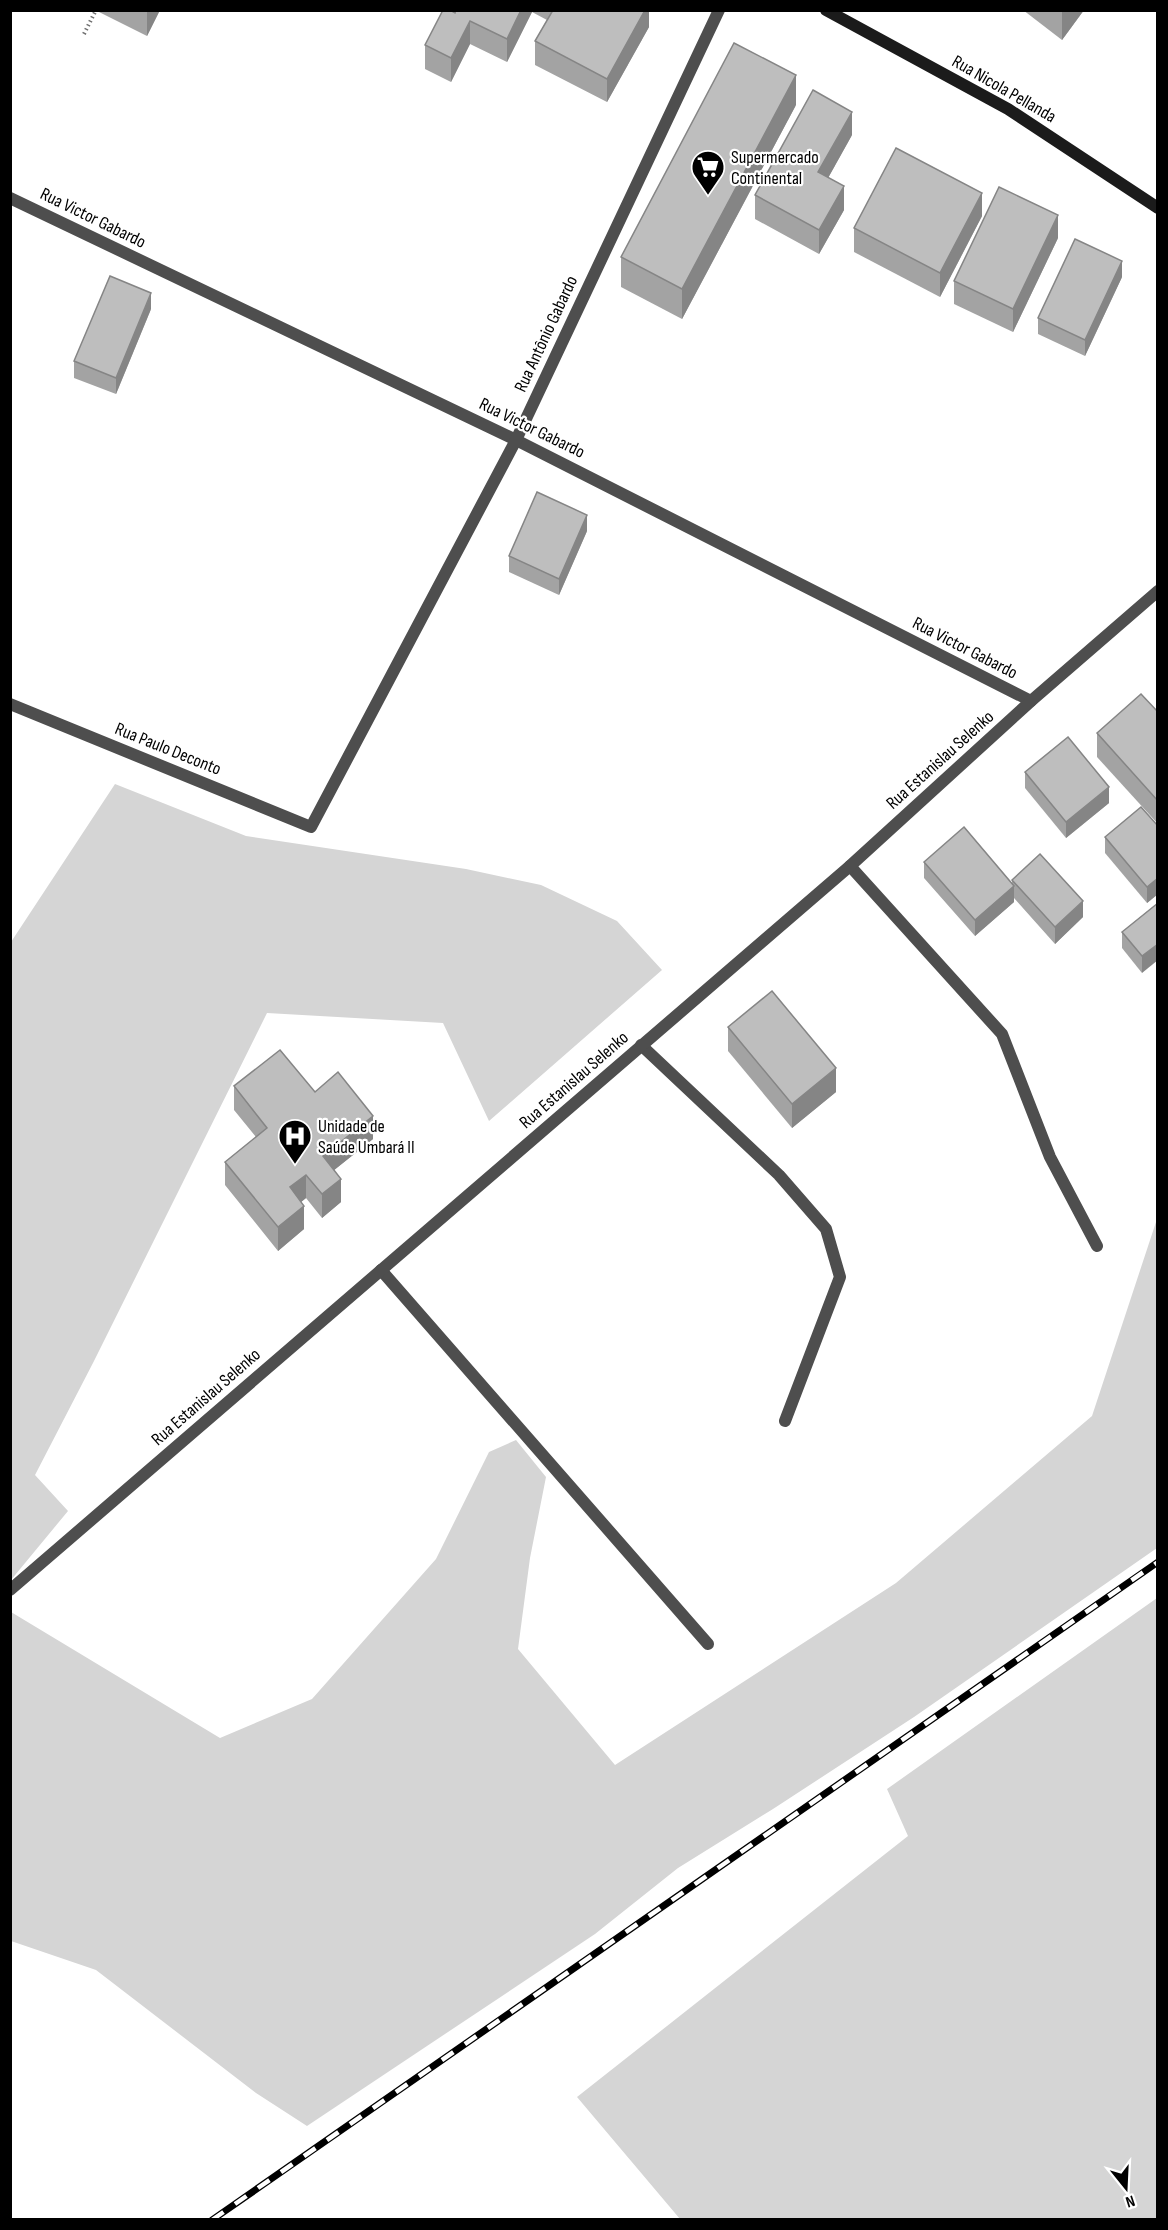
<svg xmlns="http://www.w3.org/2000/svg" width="1168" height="2230" font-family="'Sofia Sans Condensed',sans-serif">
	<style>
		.green { fill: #d5d5d5 }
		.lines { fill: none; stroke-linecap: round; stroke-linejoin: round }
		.path { stroke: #707070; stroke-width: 4; stroke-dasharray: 1.5 3; stroke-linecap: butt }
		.lane { stroke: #4e4e4e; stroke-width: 12 }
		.street { stroke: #4e4e4e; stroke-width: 12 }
		.secondary { stroke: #1b1b1b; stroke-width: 12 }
		.rail-casing { stroke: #000; stroke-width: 7 }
		.rail { stroke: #fff; stroke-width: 4.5; stroke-dasharray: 14; stroke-linecap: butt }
		.wall { fill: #a3a3a3 }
		.shaded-wall { fill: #858585 }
		.building { fill: #bebebe; stroke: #858585; stroke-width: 1.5 }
		.labels { text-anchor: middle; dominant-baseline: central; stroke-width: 4.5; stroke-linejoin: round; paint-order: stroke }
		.street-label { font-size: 18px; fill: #000; stroke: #fff }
		.poi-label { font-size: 18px; fill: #000; stroke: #fff; text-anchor: start }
	</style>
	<rect width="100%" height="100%" fill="#fff"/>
	<g class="green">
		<polygon points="115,784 246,836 466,869 541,885 617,921 662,970 489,1121 443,1023 267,1013 94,1361 35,1475 68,1511 11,1580 11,942"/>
		<polygon points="1157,1219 1157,1548 914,1717 773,1809 678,1868 595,1934 307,2126 256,2093 96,1970 11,1941 11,1612 220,1738 312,1699 436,1559 489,1452 516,1440 546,1477 530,1558 518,1649 615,1765 896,1583 1092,1416"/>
		<polygon points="1157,1598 1157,2219 680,2219 577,2097 908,1836 887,1789"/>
	</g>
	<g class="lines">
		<polyline class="path" points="84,34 96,10"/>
		<g class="lane">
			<polyline points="850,866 1002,1034 1050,1157 1097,1246"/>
			<polyline points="641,1045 779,1175 826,1229 840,1277 785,1421"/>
			<polyline points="381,1270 708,1644"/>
		</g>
		<g class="street">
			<polyline points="10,198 516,440 1031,701"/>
			<polyline points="10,704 311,827 516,440 719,10"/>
			<polyline points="10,1590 850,866 1031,701 1158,591"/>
		</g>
		<polyline class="secondary" points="826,10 1008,109 1158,208"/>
		<g class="rail-casing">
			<polyline id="rail" points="212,2220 1158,1562"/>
		</g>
		<use href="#rail" class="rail"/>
	</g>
	<g class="wall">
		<polygon points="95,10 160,10 147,36"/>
		<polygon points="456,10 649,10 649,27 607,102 535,65 535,41 547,20 532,12 507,62 470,44 451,82 425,69 425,45"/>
		<polygon points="1023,10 1084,10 1062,40"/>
		<polygon points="796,105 682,319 621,287 621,257"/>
		<polygon points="852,135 828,178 844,210 819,254 755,219 755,195"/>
		<polygon points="982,216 940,297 854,252 854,228"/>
		<polygon points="1058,238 1013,332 954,304 954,281"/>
		<polygon points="1122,277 1085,356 1038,334 1038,318"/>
		<polygon points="151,309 116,394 74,378 74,361"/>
		<polygon points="587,531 559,595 509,572 509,556"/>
		<polygon points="1158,712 1158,824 1097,757 1097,733"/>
		<polygon points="1025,772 1109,803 1066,838 1025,788"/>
		<polygon points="1158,826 1158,894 1147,903 1105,853 1105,837"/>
		<polygon points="924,862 1012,884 1012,880 1083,917 1055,944 1014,898 1014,902 975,936 924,878"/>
		<polygon points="1158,903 1142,973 1122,948 1122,932"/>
		<polygon points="728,1027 836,1092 792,1128 728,1051"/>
		<polygon points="234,1086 315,1092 373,1139 334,1170 341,1202 322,1218 306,1198 301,1202 304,1229 278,1251 225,1185 225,1162 256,1137 234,1110"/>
	</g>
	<g class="shaded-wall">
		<polygon points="147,10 160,10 147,36"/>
		<polygon points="521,10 532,10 532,12 507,62 507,39"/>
		<polygon points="645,10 649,10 649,27 607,102 607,79"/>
		<polygon points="1062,10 1084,10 1062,40"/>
		<polygon points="470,21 470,44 451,82 451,58"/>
		<polygon points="796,75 796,105 682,319 682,289"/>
		<polygon points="852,112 852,135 818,196 818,172"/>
		<polygon points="844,186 844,210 819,254 819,230"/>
		<polygon points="982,193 982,216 940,297 940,273"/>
		<polygon points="1058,215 1058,238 1013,332 1013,309"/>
		<polygon points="1122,261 1122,277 1085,356 1085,340"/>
		<polygon points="151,293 151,309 116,394 116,378"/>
		<polygon points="587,515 587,531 559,595 559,579"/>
		<polygon points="1109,787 1109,803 1066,838 1066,822"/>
		<polygon points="1158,878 1158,894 1147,903 1147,887"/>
		<polygon points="1014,886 1014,902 975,936 975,920"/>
		<polygon points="1083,901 1083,917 1055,944 1055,927"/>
		<polygon points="1158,944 1158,960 1142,973 1142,956"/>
		<polygon points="836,1068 836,1092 792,1128 792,1104"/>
		<polygon points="373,1116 373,1139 323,1179 323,1156"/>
		<polygon points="306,1175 306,1198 290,1211 290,1187"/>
		<polygon points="341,1179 341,1202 322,1218 322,1194"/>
		<polygon points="304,1206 304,1229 278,1251 278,1227"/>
	</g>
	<g class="building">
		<polygon points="443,10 450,10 455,13 456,10 521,10 507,39 470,21 451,58 425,45"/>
		<polygon points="553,10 645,10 607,79 535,41"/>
		<polygon points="734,43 796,75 682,289 621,257"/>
		<polygon points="813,90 852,112 818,172 844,186 819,230 755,195"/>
		<polygon points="896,148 982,193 940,273 854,228"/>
		<polygon points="999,187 1058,215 1013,309 954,281"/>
		<polygon points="1075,239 1122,261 1085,340 1038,318"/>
		<polygon points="110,276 151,293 116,378 74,361"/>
		<polygon points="537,492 587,515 559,579 509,556"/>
		<polygon points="1141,694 1158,712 1158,801 1097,733"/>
		<polygon points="1068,737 1109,787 1066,822 1025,772"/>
		<polygon points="1141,807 1158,826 1158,878 1147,887 1105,837"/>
		<polygon points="964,827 1014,886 975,920 924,862"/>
		<polygon points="1040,854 1083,901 1055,927 1012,880"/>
		<polygon points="1158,903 1158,944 1142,956 1122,932"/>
		<polygon points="772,991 836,1068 792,1104 728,1027"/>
		<polygon points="280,1050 315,1092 338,1072 373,1116 323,1156 341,1179 322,1194 306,1175 290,1187 304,1206 278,1227 225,1162 267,1128 234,1086"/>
	</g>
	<defs>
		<g id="supermarket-pin" transform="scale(1.725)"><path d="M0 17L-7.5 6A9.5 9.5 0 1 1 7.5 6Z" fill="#000" stroke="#fff"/><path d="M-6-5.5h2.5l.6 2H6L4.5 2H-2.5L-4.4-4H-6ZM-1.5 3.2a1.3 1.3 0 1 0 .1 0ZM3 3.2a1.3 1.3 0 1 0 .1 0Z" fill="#fff"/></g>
		<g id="hospital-pin" transform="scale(1.725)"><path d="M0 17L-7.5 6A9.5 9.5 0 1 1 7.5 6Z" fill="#000" stroke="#fff"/><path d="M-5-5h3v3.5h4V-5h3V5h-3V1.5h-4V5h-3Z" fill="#fff"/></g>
	</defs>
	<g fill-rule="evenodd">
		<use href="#supermarket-pin" x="708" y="167"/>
		<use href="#hospital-pin" x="295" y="1136"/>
	</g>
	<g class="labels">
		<g class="street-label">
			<text transform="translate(1004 89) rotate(30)">Rua Nicola Pellanda</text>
			<text transform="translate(93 218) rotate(26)">Rua Victor Gabardo</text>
			<text transform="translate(546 334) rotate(-65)">Rua Antônio Gabardo</text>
			<text transform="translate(532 428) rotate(26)">Rua Victor Gabardo</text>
			<text transform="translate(965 648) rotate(27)">Rua Victor Gabardo</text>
			<text transform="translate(168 749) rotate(22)">Rua Paulo Deconto</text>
			<text transform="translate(940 760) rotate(-42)">Rua Estanislau Selenko</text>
			<text transform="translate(574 1080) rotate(-41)">Rua Estanislau Selenko</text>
			<text transform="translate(206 1397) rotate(-41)">Rua Estanislau Selenko</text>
		</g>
		<g class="poi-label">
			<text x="731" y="157">Supermercado<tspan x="731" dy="21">Continental</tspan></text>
			<text x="318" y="1126">Unidade de<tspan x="318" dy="21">Saúde Umbará II</tspan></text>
		</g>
	</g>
	<rect width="1168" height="2230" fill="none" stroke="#000000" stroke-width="24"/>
	<g transform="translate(1126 2188) rotate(162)" stroke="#ffffff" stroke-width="4.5" paint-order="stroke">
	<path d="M0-4.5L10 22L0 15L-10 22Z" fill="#000000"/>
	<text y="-9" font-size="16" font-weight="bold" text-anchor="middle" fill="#000000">N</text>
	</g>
</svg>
